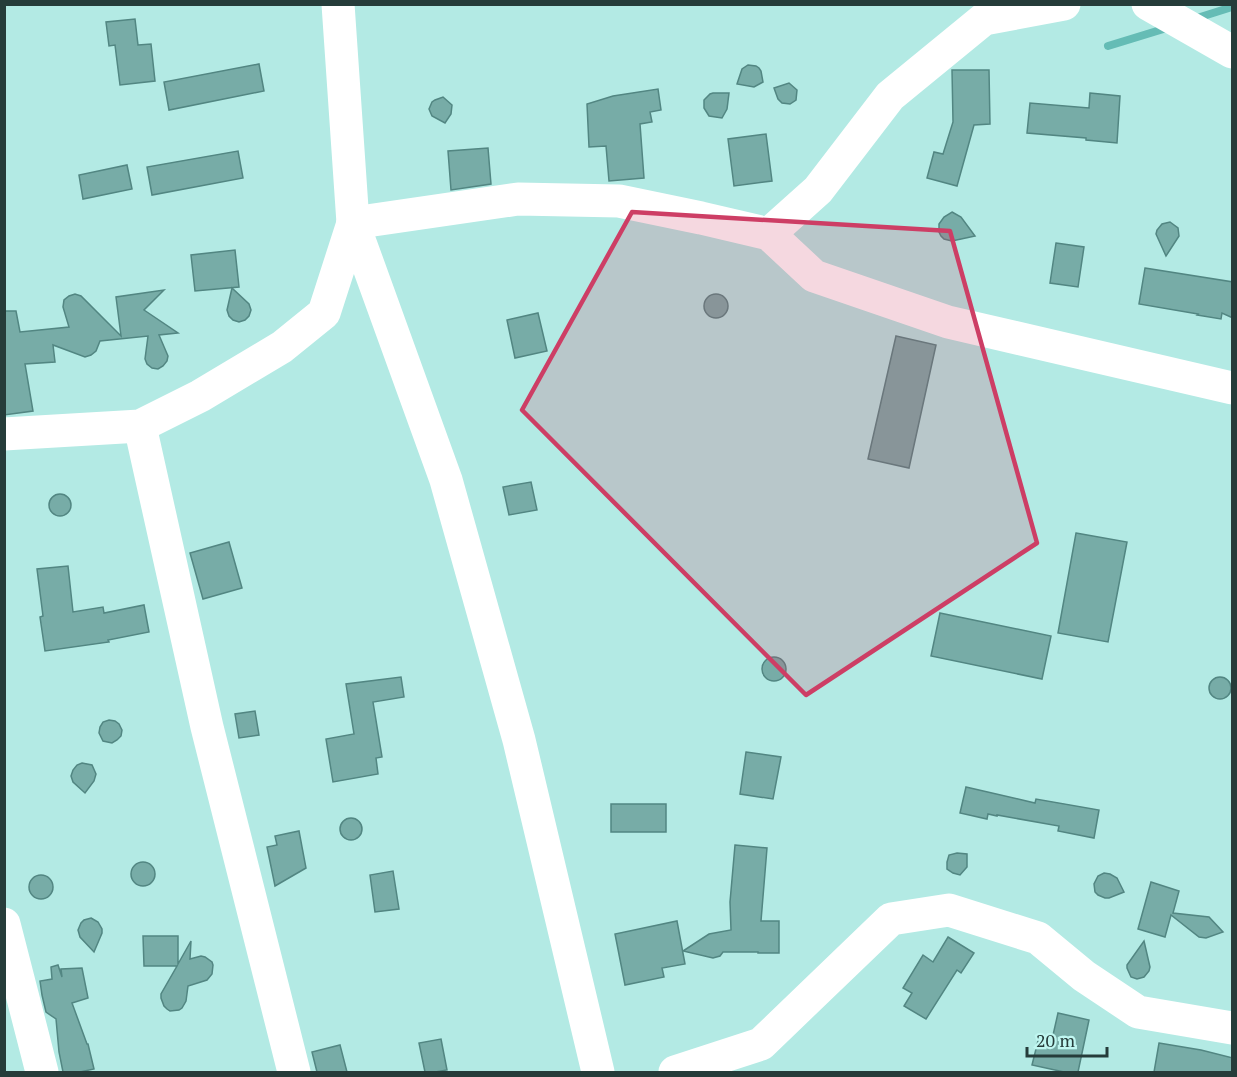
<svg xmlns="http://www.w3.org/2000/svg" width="1237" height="1077" font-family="'PT Serif',serif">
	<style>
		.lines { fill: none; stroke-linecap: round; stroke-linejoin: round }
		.stream { stroke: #65bcb5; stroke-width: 8 }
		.building { fill: #77aca7; stroke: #528682; stroke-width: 1.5 }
		.minor { stroke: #fff; stroke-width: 33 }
		.marked { fill: #cd3e65; fill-opacity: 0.2; stroke: #cd3e65; stroke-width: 4.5; stroke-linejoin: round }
	</style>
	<rect width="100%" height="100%" fill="#b3eae4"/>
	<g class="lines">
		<g class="stream">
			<polyline points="1194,19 1232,7"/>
			<polyline points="1108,46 1170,27"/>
		</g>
	</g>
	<g class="building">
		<polygon points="135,19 138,45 151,44 155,81 120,85 115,45 109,46 106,22"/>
		<polygon points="259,64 264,91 169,110 164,82"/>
		<polygon points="748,65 756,66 759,68 761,71 763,82 754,87 737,84 742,69"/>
		<polygon points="952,70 989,70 990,124 974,125 957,186 927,178 934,152 943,154 953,122"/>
		<polygon points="789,83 797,90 796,100 790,104 782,103 778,99 774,88"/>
		<polygon points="658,89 661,110 650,112 652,122 640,124 644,178 609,181 606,146 589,147 587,104 613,96"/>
		<polygon points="713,93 729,93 727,109 722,118 709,116 704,108 704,100 710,94"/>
		<polygon points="1090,93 1120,96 1117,143 1086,140 1086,138 1027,133 1030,103 1089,108"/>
		<polygon points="443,97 452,105 451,114 445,123 432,116 429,109 432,102 435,100"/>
		<polygon points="766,134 772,181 734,186 728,139"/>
		<polygon points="488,148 491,184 451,190 448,151"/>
		<polygon points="238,151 243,178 152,195 147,167"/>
		<polygon points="127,165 132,189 83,199 79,175"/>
		<polygon points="952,212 961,217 975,236 952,241 944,239 941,236 939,232 939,224 944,217"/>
		<polygon points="1170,222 1178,228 1179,236 1166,256 1156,234 1157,230 1162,224"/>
		<polygon points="1056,243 1084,247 1078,287 1050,283"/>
		<polygon points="235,250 239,287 195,291 191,255"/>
		<polygon points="1145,268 1233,282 1233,318 1222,313 1221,319 1197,315 1198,314 1139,304"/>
		<polygon points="232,288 249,304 251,310 249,316 245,320 239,322 233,320 229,316 227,310"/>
		<polygon points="164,290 144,310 178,333 159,335 168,356 167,361 163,366 158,369 152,368 147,364 145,359 148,336 100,341 96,351 91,355 85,357 53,345 55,362 25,364 33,411 4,415 4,311 16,311 20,332 69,327 63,307 64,300 69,296 75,294 81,296 121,336 116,297"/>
		<circle cx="716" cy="306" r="12"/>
		<polygon points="538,313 547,351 515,358 507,320"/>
		<polygon points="896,336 936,345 909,468 868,459"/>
		<polygon points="531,482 537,510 509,515 503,487"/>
		<circle cx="60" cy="505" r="11"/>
		<polygon points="1076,533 1127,542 1108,642 1058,633"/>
		<polygon points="229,542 242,588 203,599 190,553"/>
		<polygon points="68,566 73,612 103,607 104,613 144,605 149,632 108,640 109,642 45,651 40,617 43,616 37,569"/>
		<polygon points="940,613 1051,636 1042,679 931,656"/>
		<circle cx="774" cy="669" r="12"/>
		<circle cx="1220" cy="688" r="11"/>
		<polygon points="401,677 404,697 373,702 382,757 376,758 378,774 333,782 326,739 354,734 346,684"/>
		<polygon points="255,711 259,735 239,738 235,714"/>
		<polygon points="109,720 115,721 119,724 122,730 121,736 117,740 112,743 103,741 99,733 100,727 103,722"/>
		<polygon points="746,752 781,757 773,799 740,794"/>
		<polygon points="82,763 92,765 96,774 94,781 85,793 73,782 71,776 73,770 77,765"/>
		<polygon points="966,787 1035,803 1036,799 1099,810 1094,838 1058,831 1059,826 997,815 997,816 988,814 987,819 960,813"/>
		<rect x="611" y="804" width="55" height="28"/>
		<circle cx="351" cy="829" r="11"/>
		<polygon points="299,831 306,868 275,886 267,847 277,845 275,836"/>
		<polygon points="735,845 767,848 761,921 779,921 779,953 758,953 758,952 723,952 720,956 713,958 683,951 709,934 731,930 730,902"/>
		<polygon points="957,853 967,854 967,867 960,875 953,873 947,869 947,862 949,855"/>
		<circle cx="143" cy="874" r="12"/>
		<polygon points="393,871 399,909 375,912 370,875"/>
		<polygon points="1104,873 1110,874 1117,878 1124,892 1109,898 1105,898 1098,895 1095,892 1094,884 1098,876"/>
		<circle cx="41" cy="887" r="12"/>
		<polygon points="1151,882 1179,891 1173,913 1209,917 1223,932 1206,938 1199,937 1171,915 1165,937 1138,929"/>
		<polygon points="91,918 98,922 102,929 102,933 94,952 80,937 78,930 81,923 84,920"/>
		<polygon points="677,921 685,964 662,968 664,977 625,985 615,934"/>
		<polygon points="143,936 178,936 178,964 191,941 190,959 201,956 205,957 212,962 213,965 212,974 207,980 188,986 186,1001 182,1008 179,1010 170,1011 167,1009 164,1006 161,998 161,994 177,966 144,966"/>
		<polygon points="948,937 974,953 961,973 957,970 926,1019 904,1006 912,993 903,988 923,955 933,962"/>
		<polygon points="1144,941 1150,967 1149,971 1144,977 1137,979 1131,977 1127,968 1127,965"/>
		<polygon points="58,965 62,977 61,969 82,968 88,998 72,1003 87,1044 88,1044 94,1069 80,1072 63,1072 59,1052 56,1019 46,1012 42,995 40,981 52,979 51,967"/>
		<polygon points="1058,1013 1089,1020 1078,1072 1064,1072 1032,1065 1038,1041 1051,1044"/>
		<polygon points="441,1039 447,1070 435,1072 425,1072 419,1043"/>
		<polygon points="1159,1043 1201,1050 1233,1058 1233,1072 1154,1072"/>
		<polygon points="340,1045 347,1072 317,1072 312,1052"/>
	</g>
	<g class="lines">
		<g class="minor">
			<polyline points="338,4 353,223 446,480 519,740 598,1072"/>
			<polyline points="1148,4 1232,52"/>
			<polyline points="353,223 518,199 619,201 701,218 769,234 814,276 948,322 1232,388"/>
			<polyline points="769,234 818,190 890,96 984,19 1064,4"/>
			<polyline points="140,426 207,727 294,1072"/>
			<polyline points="4,434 140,426 200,396 282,347 324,313 353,223"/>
			<polyline points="4,924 42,1072"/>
			<polyline points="675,1072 761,1044 891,919 949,910 1038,938 1084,976 1138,1012 1232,1028"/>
		</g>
	</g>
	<path class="marked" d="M632 212 950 231 1037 543 806 695 522 410Z"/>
	<rect width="1237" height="1077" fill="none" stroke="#263c3a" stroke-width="12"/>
	<path d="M1027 1047v9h80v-9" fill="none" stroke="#263c3a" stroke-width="3"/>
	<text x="1036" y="1047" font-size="18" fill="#263c3a" stroke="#c0f7f1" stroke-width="4.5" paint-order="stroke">20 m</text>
</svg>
